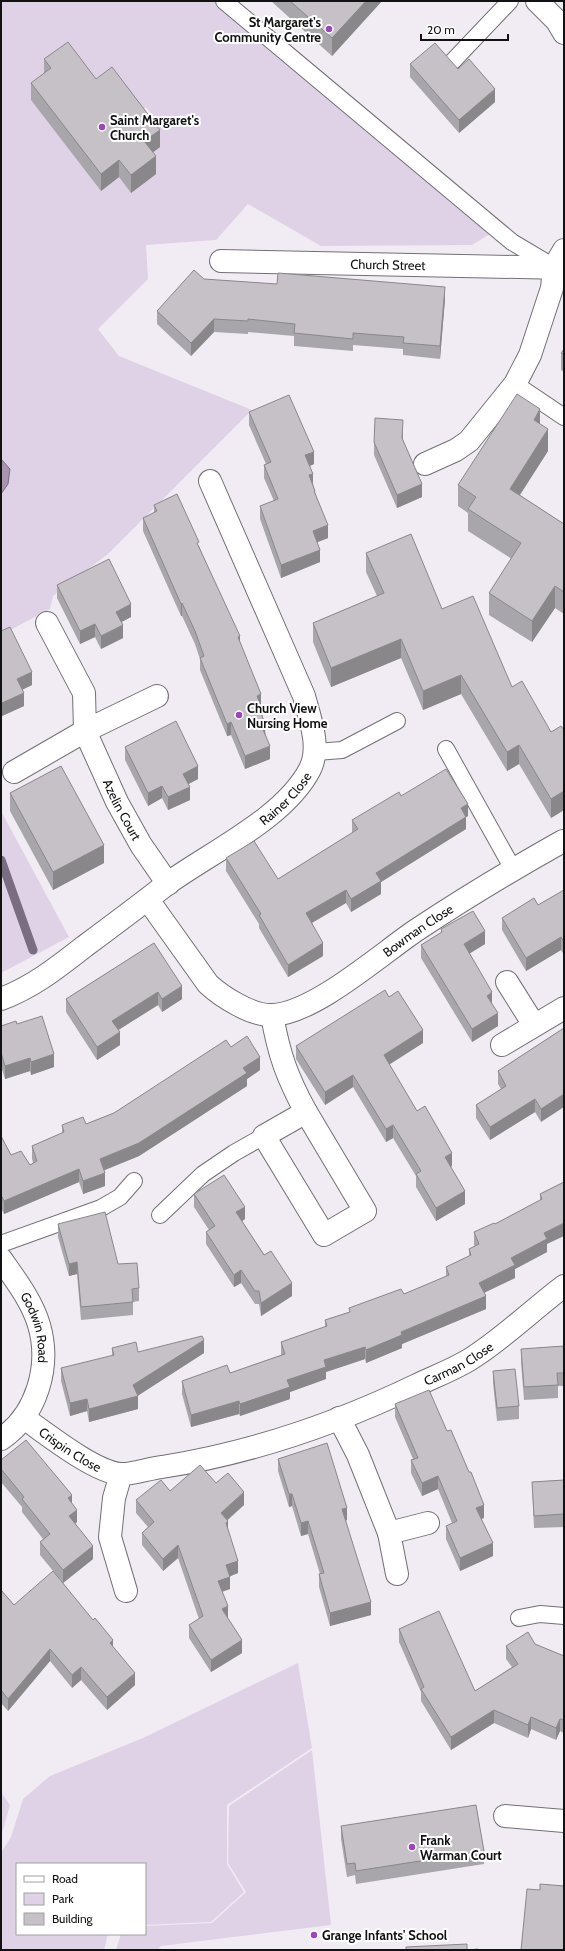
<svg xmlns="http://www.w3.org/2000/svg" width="565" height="1951" font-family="Cabin,sans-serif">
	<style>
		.green { fill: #e0d2e6; fill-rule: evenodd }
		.water { fill: #a894b0; stroke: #7b6d81 }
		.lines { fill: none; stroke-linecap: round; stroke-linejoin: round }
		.stream { stroke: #7b6d81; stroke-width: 9 }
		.lane-casing { stroke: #736f75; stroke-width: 18 }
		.street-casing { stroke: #736f75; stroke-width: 24 }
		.lane { stroke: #fff; stroke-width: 16 }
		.street { stroke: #fff; stroke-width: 22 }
		.wall { fill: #a9a6ab }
		.shaded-wall { fill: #8a878b }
		.building { fill: #c5c1c7; stroke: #8a878b }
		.poi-dot { fill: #9a48b7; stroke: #fff; stroke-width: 1.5 }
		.labels { text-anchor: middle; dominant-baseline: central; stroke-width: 4; stroke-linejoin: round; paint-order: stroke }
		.poi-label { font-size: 13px; font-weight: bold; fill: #121113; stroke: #fff; text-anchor: start }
		.street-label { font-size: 13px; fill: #121113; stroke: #fff }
	</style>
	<rect width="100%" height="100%" fill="#f1ecf3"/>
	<g class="green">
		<path d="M1 1H216L490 234 472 245 321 246 248 204 216 240 146 245 148 279 98 329 119 356 252 410 108 554 53 596 50 609 1 635ZM146 107 158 123 147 131 131 192 119 177 101 191 136 115Z"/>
		<polygon points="1,811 69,937 1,973"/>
		<polygon points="298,1663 312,1748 227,1805 227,1864 244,1892 211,1922 145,1925 145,1864 17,1864 17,1934 108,1934 104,1950 1,1950 1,1853 11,1837 23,1799 50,1776 143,1738"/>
		<polygon points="312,1750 331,1925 161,1946 158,1950 116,1950 121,1934 145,1934 145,1926 212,1923 246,1892 228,1863 229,1806"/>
		<polygon points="1,1792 10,1805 1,1837"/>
	</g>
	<polygon class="water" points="1,459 10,469 8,484 1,494"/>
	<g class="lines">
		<polyline class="stream" points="1,860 33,950"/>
		<g class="lane-casing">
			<g id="lane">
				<polyline points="224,1 512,242 554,267"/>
				<polyline points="453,61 510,1"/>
				<polyline points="515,384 564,417"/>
				<polyline points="446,749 513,869"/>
				<polyline points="316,752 342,750 397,721"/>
				<polyline points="160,1215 203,1174 234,1153 264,1136"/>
				<polyline points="1,1244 101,1208 120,1197 134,1181"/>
				<polyline points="519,1618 540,1614 564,1616"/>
			</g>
		</g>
		<g class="street-casing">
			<g id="street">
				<polyline points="537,1 557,21 564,33"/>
				<path id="s1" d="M221 261 564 268"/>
				<polyline points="425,464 456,450 469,441 515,384 530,355 552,288 554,267 564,250"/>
				<polyline points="47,623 84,693 85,731 157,696"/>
				<path id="s2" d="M14 772 85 731 117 802 141 845 168 884"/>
				<path id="s3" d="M148 900 208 984C222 997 252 1016 272 1015 313 1014 380 955 415 931 463 899 513 869 563 841"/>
				<polyline points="507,982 534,1025"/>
				<path id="s4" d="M1 999C33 987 58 967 85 946 112 926 140 905 167 884 211 852 285 818 310 769 321 747 310 719 304 696L210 481"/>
				<path d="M272 1015C279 1055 287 1077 306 1112"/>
				<polyline points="502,1045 564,1008"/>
				<polygon points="306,1112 365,1211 324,1235 264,1136"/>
				<path id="s5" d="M1 1259C15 1279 32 1301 39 1325 51 1366 37 1415 1 1439"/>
				<path id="s6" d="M24 1418C47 1434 93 1471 120 1474 131 1475 150 1468 162 1467 251 1453 336 1424 417 1385 434 1377 452 1370 469 1360 503 1339 532 1310 564 1286"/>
				<polyline points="339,1418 358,1455 389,1533 428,1523"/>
				<polyline points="121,1474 114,1498 110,1537 126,1591"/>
				<polyline points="389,1533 397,1574"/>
				<polyline points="505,1816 564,1821"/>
			</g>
		</g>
		<use href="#lane" class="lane"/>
		<use href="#street" class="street"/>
	</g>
	<g class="wall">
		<polygon points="271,1 382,1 332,56"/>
		<polygon points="44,59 96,79 160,147 153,152 156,174 131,193 119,177 101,191 31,100 31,83 44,73"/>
		<polygon points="410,64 458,69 495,102 459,133 410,77"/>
		<polygon points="204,279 445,299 440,359 403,355 403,349 353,345 353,351 294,346 294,336 248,332 248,334 214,332 191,356 157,324 157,311"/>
		<polygon points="564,349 564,372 561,370 561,353"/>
		<polygon points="249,412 314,464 310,466 313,484 328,538 317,542 320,562 281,578 260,519 260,506 274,501 264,478 264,465 266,464 249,425"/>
		<polygon points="540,424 548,451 520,495 564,524 564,614 555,608 532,642 489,615 489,593 512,559 468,531 468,513 458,506 458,485"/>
		<polygon points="403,432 403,440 422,497 397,508 374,455 374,442"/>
		<polygon points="154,505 199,546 240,644 261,706 270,759 245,769 231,735 227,736 200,670 200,659 195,644 182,616 181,616 143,531 143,518 154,513"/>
		<polygon points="366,553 442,609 551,732 564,730 564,810 551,818 519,764 507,771 461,694 423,710 401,658 331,687 313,642 313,623 377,596 366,572"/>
		<polygon points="57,585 131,617 121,622 123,638 101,649 95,637 80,644 57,598"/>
		<polygon points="1,631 32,685 22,690 24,706 2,716 1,714"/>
		<polygon points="125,747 198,779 188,784 190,800 168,810 162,798 148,806 125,760"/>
		<polygon points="10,793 104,863 53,890 10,811"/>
		<polygon points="401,796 468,816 466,817 466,829 381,882 381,894 351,912 346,903 312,923 323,956 288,977 259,928 259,924 226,871 226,858 278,879 352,833 352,820"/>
		<polygon points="564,890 564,955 561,950 526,971 502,930 502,918 538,905"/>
		<polygon points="441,929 485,944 470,953 492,1005 498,1026 472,1042 421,958 421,945 441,933"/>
		<polygon points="154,943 182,999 162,1012 158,1005 118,1030 120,1045 97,1060 66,1012 66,999"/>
		<polygon points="389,997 423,1043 389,1064 417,1111 452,1166 450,1167 465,1204 436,1221 416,1187 416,1176 393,1138 386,1142 353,1087 325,1105 296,1059 296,1046"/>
		<polygon points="17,1024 54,1067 31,1075 30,1071 5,1079 1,1066 1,1026"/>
		<polygon points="564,1028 541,1122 535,1112 490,1140 476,1118 476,1105 501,1089 498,1084 498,1071"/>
		<polygon points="231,1047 260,1070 247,1079 247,1086 139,1156 104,1170 105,1186 83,1194 79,1182 4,1214 1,1208 1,1136 11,1155 30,1165 33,1163 32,1159 32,1146 62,1133 62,1125 86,1124 114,1113"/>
		<polygon points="564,1182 547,1244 547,1252 515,1269 515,1278 484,1293 486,1309 402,1344 402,1348 366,1363 365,1359 326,1372 326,1379 290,1392 290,1399 240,1416 239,1414 191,1427 182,1394 182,1381 230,1373 281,1355 281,1342 325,1327 325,1320 349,1312 349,1308 404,1294 446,1277 446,1267 469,1256 469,1249 475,1246 474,1245 474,1232 495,1224 540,1200 540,1194"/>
		<polygon points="194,1194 245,1219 242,1221 292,1296 261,1316 259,1304 255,1304 241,1283 234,1287 206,1244 206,1232 209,1230 194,1207"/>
		<polygon points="58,1224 118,1264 139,1288 139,1301 133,1302 133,1315 81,1320 77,1274 69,1276 58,1237"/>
		<polygon points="564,1346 564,1386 558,1386 558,1398 524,1400 521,1362 521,1349"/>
		<polygon points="112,1348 138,1352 204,1353 138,1395 138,1409 89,1422 87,1411 70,1416 61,1381 61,1368 112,1356"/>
		<polygon points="493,1371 519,1406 519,1419 497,1421 493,1383"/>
		<polygon points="395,1404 484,1518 481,1519 493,1556 460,1571 446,1539 446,1526 452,1523 438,1489 422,1496 411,1473 411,1460 413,1459 395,1417"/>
		<polygon points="278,1459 347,1520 345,1521 371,1615 330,1626 319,1587 319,1574 320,1574 308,1534 301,1536 292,1506 289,1507 278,1471"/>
		<polygon points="1,1460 72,1503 77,1522 75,1524 93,1559 63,1583 40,1555 40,1542 43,1539 22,1512 22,1507 1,1482"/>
		<polygon points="564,1480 564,1527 534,1528 532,1482"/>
		<polygon points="216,1483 244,1505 228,1520 228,1532 238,1573 230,1576 230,1589 222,1592 228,1618 242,1653 211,1672 189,1638 189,1625 199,1619 178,1558 163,1571 142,1545 142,1533 148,1527 136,1513 136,1500 170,1491"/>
		<polygon points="1,1590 14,1605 113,1647 135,1685 107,1710 81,1680 72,1688 50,1661 8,1711 1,1703"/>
		<polygon points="399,1629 475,1691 512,1667 506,1659 506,1646 535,1644 564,1656 564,1733 560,1731 556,1740 531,1729 528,1738 494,1723 451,1750 421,1701 421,1692 399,1642"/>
		<polygon points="341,1826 484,1851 484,1864 356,1884 355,1875 347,1877 341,1839"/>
	</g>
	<g class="shaded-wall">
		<polygon points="366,1 382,1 332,56 332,38"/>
		<polygon points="495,89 495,102 459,133 459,120"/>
		<polygon points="160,130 160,147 144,159 144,141"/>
		<polygon points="156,156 156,174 131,193 131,175"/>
		<polygon points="119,160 119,177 101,191 101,174"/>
		<polygon points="445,287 445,299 440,359 440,346"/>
		<polygon points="214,319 214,332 191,356 191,343"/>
		<polygon points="540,409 540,431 534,420"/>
		<polygon points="548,429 548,451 510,510 510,489"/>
		<polygon points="314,452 314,464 305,468 305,455"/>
		<polygon points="313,474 313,486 309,475"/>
		<polygon points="422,484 422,497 397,508 397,495"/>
		<polygon points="328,525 328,538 313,544 313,531"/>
		<polygon points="320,550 320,562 281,578 281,565"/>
		<polygon points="555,586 555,608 532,642 532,621"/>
		<polygon points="182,603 182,616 181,616 181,604"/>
		<polygon points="131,604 131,617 116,625 116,612"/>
		<polygon points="95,624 95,637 80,644 80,631"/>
		<polygon points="123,625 123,638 101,649 101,636"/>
		<polygon points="240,636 240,649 238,637"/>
		<polygon points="401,639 401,658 331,687 331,668"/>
		<polygon points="32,672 32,685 17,692 17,679"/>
		<polygon points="461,675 461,694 423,710 423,691"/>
		<polygon points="24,693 24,706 2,716 2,703"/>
		<polygon points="261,694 261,707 257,696"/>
		<polygon points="262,709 262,722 260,710"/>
		<polygon points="231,722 231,735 227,736 227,724"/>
		<polygon points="265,724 265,736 261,725"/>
		<polygon points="519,745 519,764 507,771 507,752"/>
		<polygon points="270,746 270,759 245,769 245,756"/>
		<polygon points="198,766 198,779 183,787 183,774"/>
		<polygon points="162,786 162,798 148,806 148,793"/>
		<polygon points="190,787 190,800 168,810 168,797"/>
		<polygon points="564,791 564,810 551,818 551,799"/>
		<polygon points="468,804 468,816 461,820 461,808"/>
		<polygon points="466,817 466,829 381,882 381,894 351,912 351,899 376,873"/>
		<polygon points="104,845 104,863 53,890 53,872"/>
		<polygon points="346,890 346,903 306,926 306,913"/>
		<polygon points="485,931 485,944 464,957 464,944"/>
		<polygon points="561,937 561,950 526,971 526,958"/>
		<polygon points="323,943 323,956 288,977 288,965"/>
		<polygon points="182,986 182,999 162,1012 162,999"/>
		<polygon points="158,992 158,1005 112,1034 112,1021"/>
		<polygon points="492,992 492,1005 487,996"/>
		<polygon points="498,1013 498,1026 472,1042 472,1029"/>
		<polygon points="423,1030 423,1043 384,1068 384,1055"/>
		<polygon points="120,1032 120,1045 97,1060 97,1047"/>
		<polygon points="54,1054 54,1067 31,1075 31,1062"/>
		<polygon points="260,1057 260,1070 247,1079 247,1086 139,1156 100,1172 100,1159 243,1068"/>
		<polygon points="30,1058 30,1071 5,1079 5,1066"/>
		<polygon points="353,1075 353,1087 325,1105 325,1092"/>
		<polygon points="564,1094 564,1107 541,1122 541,1109"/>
		<polygon points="535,1099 535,1112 490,1140 490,1127"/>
		<polygon points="393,1125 393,1138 386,1142 386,1129"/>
		<polygon points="452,1153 452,1166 445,1170 445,1157"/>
		<polygon points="79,1169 79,1182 4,1214 4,1201"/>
		<polygon points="105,1173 105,1186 83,1194 83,1181"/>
		<polygon points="465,1191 465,1204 436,1221 436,1208"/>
		<polygon points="245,1207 245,1219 236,1225 236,1212"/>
		<polygon points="564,1223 564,1236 547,1244 547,1252 515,1269 515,1278 479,1295 479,1283 544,1233"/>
		<polygon points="77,1262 77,1274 69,1276 69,1264"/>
		<polygon points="241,1270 241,1283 234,1287 234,1275"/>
		<polygon points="292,1283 292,1296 261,1316 261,1303"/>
		<polygon points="486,1296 486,1309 402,1344 402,1348 366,1363 366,1350 401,1332"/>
		<polygon points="204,1340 204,1353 136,1397 138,1396 138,1409 89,1422 89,1409 133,1385"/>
		<polygon points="365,1347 365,1359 326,1372 326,1379 290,1392 290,1399 240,1416 240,1404 287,1380 324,1360"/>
		<polygon points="87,1399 87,1411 70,1416 70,1403"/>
		<polygon points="239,1401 239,1414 191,1427 191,1415"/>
		<polygon points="438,1476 438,1489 422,1496 422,1483"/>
		<polygon points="244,1492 244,1505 221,1525 221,1513"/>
		<polygon points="289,1494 292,1494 292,1506 289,1507"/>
		<polygon points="72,1495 72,1508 68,1498"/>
		<polygon points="484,1505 484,1518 476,1521 476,1508"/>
		<polygon points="347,1508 347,1520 342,1522 342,1509"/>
		<polygon points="77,1510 77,1522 69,1529 69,1516"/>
		<polygon points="228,1521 228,1534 226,1523"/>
		<polygon points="308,1521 308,1534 301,1536 301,1523"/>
		<polygon points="493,1543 493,1556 460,1571 460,1558"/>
		<polygon points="178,1545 178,1558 163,1571 163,1559"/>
		<polygon points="93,1546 93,1559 63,1583 63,1570"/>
		<polygon points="238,1561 238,1573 226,1578 226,1565"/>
		<polygon points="230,1577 230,1589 218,1593 218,1581"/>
		<polygon points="371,1602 371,1615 330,1626 330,1613"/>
		<polygon points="228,1606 228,1619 222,1609"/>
		<polygon points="113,1640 113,1652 110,1643"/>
		<polygon points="242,1640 242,1653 211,1672 211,1660"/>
		<polygon points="50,1649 50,1661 8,1711 8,1699"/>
		<polygon points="81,1667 81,1680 72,1688 72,1675"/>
		<polygon points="135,1673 135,1685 107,1710 107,1697"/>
		<polygon points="494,1710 494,1723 451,1750 451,1737"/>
		<polygon points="531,1717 531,1729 528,1738 528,1725"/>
		<polygon points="560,1719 560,1731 556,1740 556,1728"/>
	</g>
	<g class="building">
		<polygon points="290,1 366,1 332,38"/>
		<polygon points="68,42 96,79 112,67 160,130 144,141 156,156 131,175 119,160 101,174 31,83 51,68 44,59"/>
		<polygon points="435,43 458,69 469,59 495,89 459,120 410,64"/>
		<polygon points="194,270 204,279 277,284 278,273 445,287 440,346 403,343 404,337 353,333 353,339 294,333 295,324 248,319 248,321 214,319 191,343 157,311"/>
		<polygon points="564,349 564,354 561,353"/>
		<polygon points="517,394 540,409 534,420 548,429 510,489 564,524 564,592 555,586 532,621 489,593 521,543 468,509 476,497 458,485"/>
		<polygon points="289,395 314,452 305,455 313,474 309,475 315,491 314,491 328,525 313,531 320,550 281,565 260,506 278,499 264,465 271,462 249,412"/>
		<polygon points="375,418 403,420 402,438 422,484 397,495 374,442"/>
		<polygon points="177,494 199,542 197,543 240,636 238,637 261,694 257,696 262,709 260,710 265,724 261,725 270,746 245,756 231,722 227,724 200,658 204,656 195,631 182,603 181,604 143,518 157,511 154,505"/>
		<polygon points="411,534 442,609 473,596 512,687 522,681 551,732 561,726 564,730 564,791 551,799 519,745 507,752 461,675 423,691 401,639 331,668 313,623 384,593 366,553"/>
		<polygon points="109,559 131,604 116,612 123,625 101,636 95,624 80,631 57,585"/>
		<polygon points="10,627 32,672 17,679 24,693 2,703 1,701 1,631"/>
		<polygon points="176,721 198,766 183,774 190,787 168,797 162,786 148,793 125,747"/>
		<polygon points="61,766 104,845 53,872 10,793"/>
		<polygon points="446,769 468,804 461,808 466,817 376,873 381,881 351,899 346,890 306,913 323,943 288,965 259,915 261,914 226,858 254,841 278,879 358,829 352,820 399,792 401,796"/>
		<polygon points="564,890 564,942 561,937 526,958 502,918 534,898 538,905"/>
		<polygon points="473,911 485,931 464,944 492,992 487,996 498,1013 472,1029 421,945 442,932 441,929"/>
		<polygon points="154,943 182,986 162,999 158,992 112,1021 120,1032 97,1047 66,999"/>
		<polygon points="385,990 389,997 398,991 423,1030 384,1055 417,1111 425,1106 452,1153 445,1157 465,1191 436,1208 416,1174 421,1171 393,1125 386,1129 353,1075 325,1092 296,1046"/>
		<polygon points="42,1016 54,1054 31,1062 30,1058 5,1066 1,1053 1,1026 16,1021 17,1024"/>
		<polygon points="564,1028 564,1094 541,1109 535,1099 490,1127 476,1105 506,1086 498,1071"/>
		<polygon points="247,1036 260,1057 243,1068 247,1073 139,1143 100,1159 105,1173 83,1181 79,1169 4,1201 1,1195 1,1136 11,1155 21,1151 30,1165 37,1161 32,1146 64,1132 62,1125 83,1117 86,1124 114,1113 226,1040 231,1047"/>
		<polygon points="224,1175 245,1207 236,1212 264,1255 271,1251 292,1283 261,1303 259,1291 255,1291 241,1270 234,1275 206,1232 215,1226 194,1194"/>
		<polygon points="564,1182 564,1223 544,1233 547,1239 511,1258 515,1265 479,1283 486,1296 401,1332 402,1335 366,1350 365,1347 324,1360 326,1367 287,1380 290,1387 240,1404 239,1401 191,1415 182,1381 227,1365 230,1373 285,1354 281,1342 327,1326 325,1320 350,1312 349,1308 401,1289 404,1294 449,1275 446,1267 471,1255 469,1249 479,1244 474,1232 494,1223 495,1224 542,1199 540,1194"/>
		<polygon points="105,1212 118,1264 137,1263 139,1288 132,1289 133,1302 81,1307 77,1262 69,1264 58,1224"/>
		<polygon points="202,1336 204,1340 133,1385 138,1396 89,1409 87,1399 70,1403 61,1368 114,1355 112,1348 136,1342 138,1352"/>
		<polygon points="564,1346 564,1373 557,1373 558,1385 524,1387 521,1349"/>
		<polygon points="515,1369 519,1406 497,1408 493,1371"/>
		<polygon points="429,1390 447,1431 451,1430 469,1472 471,1472 484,1505 476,1508 493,1543 460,1558 446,1526 457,1521 438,1476 422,1483 411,1460 418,1458 395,1404"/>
		<polygon points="26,1440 72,1495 68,1498 77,1510 69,1516 93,1546 63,1570 40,1542 50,1534 22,1499 24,1497 1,1469 1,1460"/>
		<polygon points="327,1443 347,1508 342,1509 371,1602 330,1613 319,1574 324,1573 308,1521 301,1523 292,1494 289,1494 278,1459"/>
		<polygon points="200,1465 216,1483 228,1473 244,1492 221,1513 228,1521 226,1523 238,1561 226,1565 230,1577 218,1581 228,1606 222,1609 242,1640 211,1660 189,1625 203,1616 178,1545 163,1559 142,1533 154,1522 136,1500 161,1480 170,1491"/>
		<polygon points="564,1480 564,1514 534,1516 532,1482"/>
		<polygon points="53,1571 93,1620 95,1618 113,1640 110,1643 135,1673 107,1697 81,1667 72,1675 50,1649 8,1699 1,1690 1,1590 14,1605"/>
		<polygon points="439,1611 475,1691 518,1664 506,1646 528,1632 535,1644 564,1656 564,1720 560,1719 556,1728 531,1717 528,1725 494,1710 451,1737 421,1689 424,1687 399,1629"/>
		<polygon points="476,1805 484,1851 356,1871 355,1863 347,1864 341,1826"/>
		<polygon points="540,1884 564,1886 564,1950 521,1950 527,1889 540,1890"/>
		<polygon points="467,1944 467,1950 478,1949 478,1950 406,1950 406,1947"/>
	</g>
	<g class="poi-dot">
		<circle cx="329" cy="29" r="4"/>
		<circle cx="102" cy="127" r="4"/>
		<circle cx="239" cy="715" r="4"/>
		<circle cx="412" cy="1847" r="4"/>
		<circle cx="314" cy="1935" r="4"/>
	</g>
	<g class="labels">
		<g class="poi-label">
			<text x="321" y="22" text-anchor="end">St Margaret's<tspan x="321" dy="15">Community Centre</tspan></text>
			<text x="110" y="120">Saint Margaret's<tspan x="110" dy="15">Church</tspan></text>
			<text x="247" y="708">Church View<tspan x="247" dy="15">Nursing Home</tspan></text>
			<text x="420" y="1840">Frank<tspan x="420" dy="15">Warman Court</tspan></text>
			<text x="322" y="1935">Grange Infants' School</text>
		</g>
		<g class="street-label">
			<text stroke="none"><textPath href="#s1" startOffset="167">Church Street</textPath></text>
			<text stroke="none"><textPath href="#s4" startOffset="349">Rainer Close</textPath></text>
			<text stroke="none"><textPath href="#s2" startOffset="169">Azelin Court</textPath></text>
			<text stroke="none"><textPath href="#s3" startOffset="346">Bowman Close</textPath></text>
			<text stroke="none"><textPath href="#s5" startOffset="78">Godwin Road</textPath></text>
			<text stroke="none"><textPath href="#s6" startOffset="470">Carman Close</textPath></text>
			<text stroke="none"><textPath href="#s6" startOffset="56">Crispin Close</textPath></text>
		</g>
	</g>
	<rect width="565" height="1951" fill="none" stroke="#121113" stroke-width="4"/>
	<rect x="16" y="1863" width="130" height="72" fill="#ffffff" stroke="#a0a0a1"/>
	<rect x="24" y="1876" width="20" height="6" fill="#ffffff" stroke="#a0a0a1"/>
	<text x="52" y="1883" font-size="12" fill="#121113">Road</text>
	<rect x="24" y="1893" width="20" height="12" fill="#e0d2e6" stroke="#a0a0a1"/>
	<text x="52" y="1903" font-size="12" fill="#121113">Park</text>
	<rect x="24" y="1913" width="20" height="12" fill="#c5c1c7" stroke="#a0a0a1"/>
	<text x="52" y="1923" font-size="12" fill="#121113">Building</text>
	<path d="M421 34v6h87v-6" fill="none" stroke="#121113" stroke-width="2"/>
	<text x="427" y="34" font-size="12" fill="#121113" stroke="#ffffff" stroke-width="3" paint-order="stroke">20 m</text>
</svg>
